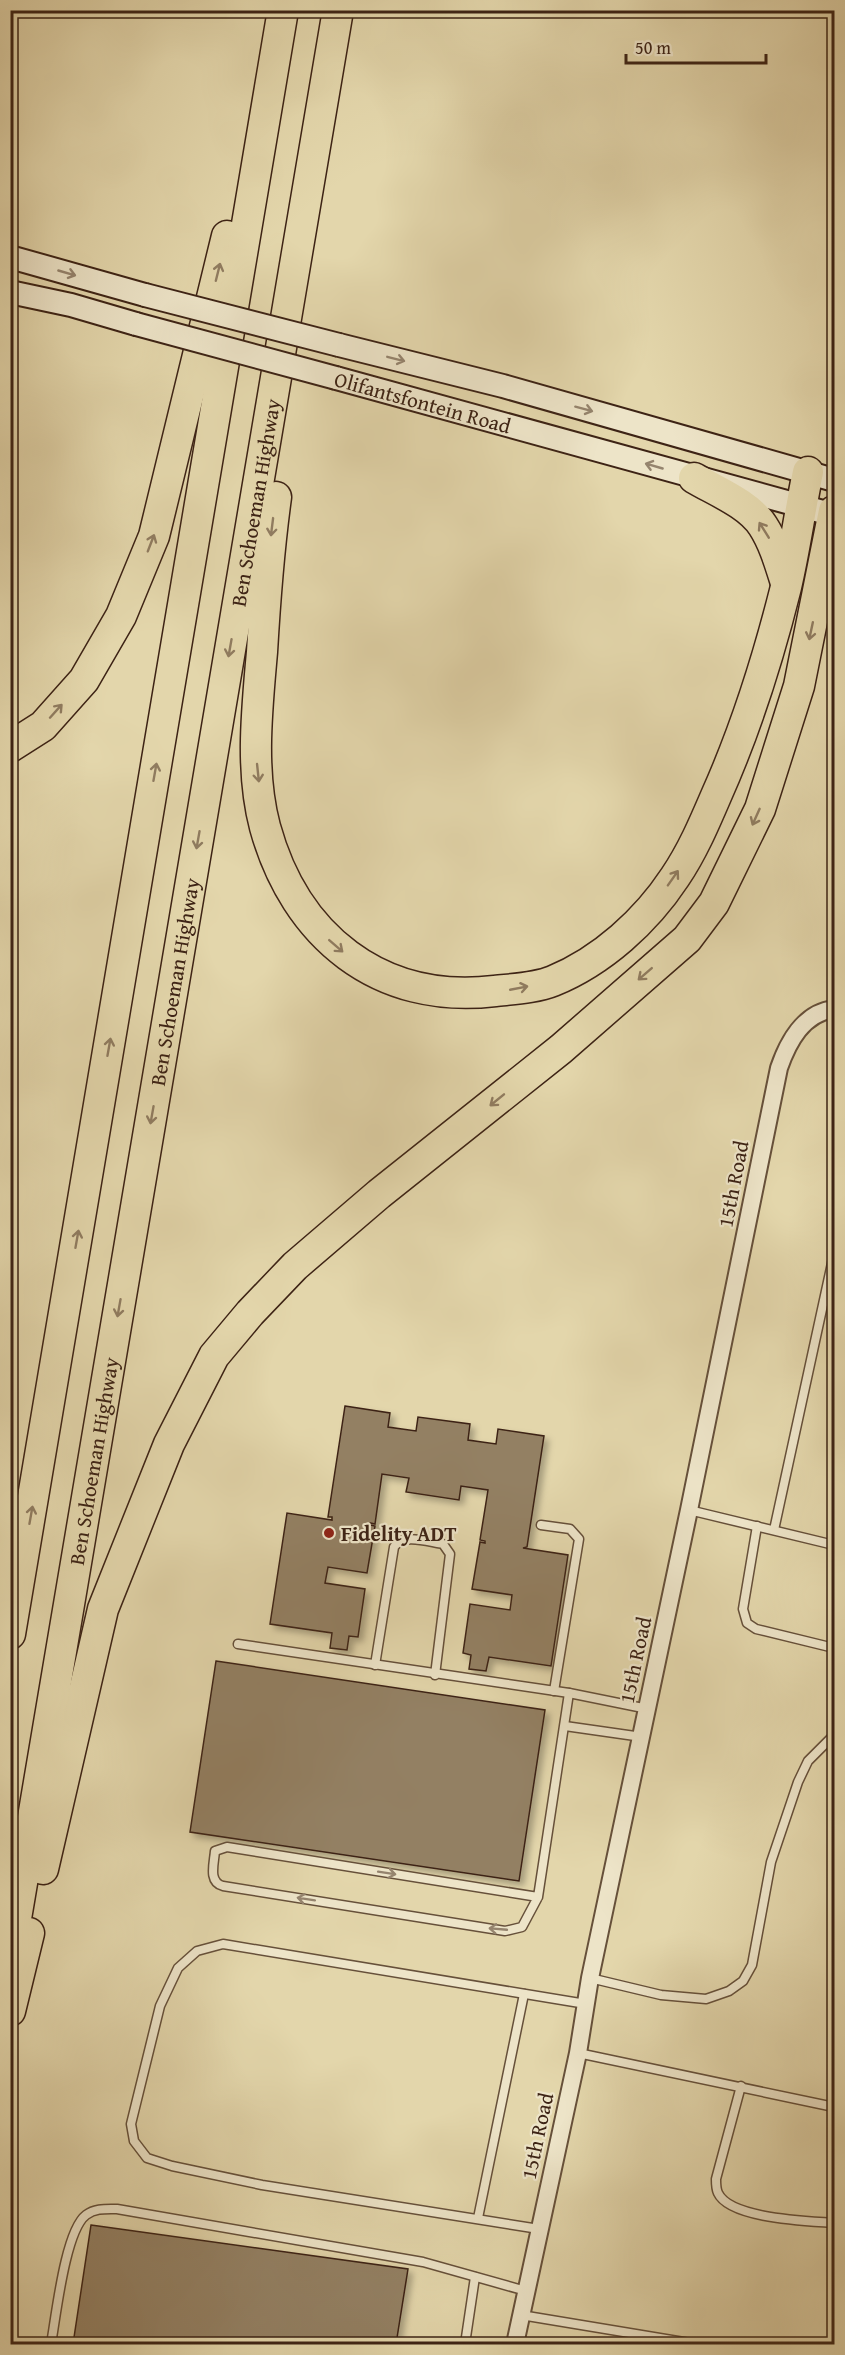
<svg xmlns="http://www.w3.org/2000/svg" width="845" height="2355" font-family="'Gentium Book Plus',serif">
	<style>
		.building { fill: #938063; stroke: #3d2315; stroke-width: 1.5; filter: url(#shadow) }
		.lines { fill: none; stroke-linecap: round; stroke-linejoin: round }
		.service-casing { stroke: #66503a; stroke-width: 11 }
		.minor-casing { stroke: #66503a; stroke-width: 20 }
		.secondary-casing { stroke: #3d2315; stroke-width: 26 }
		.motorway-casing { stroke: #3d2315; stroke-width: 33 }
		.service { stroke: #ede4c8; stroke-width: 8 }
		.minor { stroke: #ede4c8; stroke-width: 16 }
		.secondary { stroke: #ede4c8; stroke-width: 22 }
		.motorway { stroke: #e3d6ab; stroke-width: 30 }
		.secondary-bridge-casing { stroke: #3d2315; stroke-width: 26; stroke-linecap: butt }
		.secondary-bridge { stroke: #ede4c8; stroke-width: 22 }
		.oneway { stroke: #907c60 }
		.oneway2 { stroke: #95846e }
		.poi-dot { fill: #8f2418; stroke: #ede4c8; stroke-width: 2 }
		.labels { text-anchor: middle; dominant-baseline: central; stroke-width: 4.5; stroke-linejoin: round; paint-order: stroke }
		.street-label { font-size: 21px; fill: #3d2315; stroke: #ede4c8 }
		.poi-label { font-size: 21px; font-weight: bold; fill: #3d2315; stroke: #ede4c8; text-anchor: start }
	</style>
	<defs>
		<filter id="shadow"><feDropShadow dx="4.5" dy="4.5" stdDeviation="3" flood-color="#0004"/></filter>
	</defs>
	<rect width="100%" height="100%" fill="#e3d6ab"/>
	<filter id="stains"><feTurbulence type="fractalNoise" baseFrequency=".00333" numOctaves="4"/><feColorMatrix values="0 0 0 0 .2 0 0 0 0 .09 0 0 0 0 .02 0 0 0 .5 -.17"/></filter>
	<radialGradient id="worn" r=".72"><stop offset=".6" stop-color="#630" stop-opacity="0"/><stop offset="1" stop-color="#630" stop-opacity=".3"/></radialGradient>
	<g class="building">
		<polygon points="345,1406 390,1413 388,1427 416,1431 418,1417 470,1424 468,1440 496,1444 498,1429 544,1436 527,1547 523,1548 568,1555 551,1666 489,1657 486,1671 469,1669 471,1655 463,1653 470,1604 510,1610 512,1595 472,1589 480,1542 485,1543 485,1541 480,1540 488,1490 461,1486 459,1500 406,1492 409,1478 382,1474 375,1524 370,1523 370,1525 375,1526 367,1573 328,1567 325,1583 365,1589 358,1637 349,1636 347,1650 330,1648 332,1633 270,1624 287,1513 332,1520 332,1517 328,1517"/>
		<polygon points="216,1661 545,1710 519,1881 190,1832"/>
		<polygon points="91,2225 408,2269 396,2344 73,2344"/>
	</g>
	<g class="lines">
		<g class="service-casing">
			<g id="service">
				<polyline points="689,1510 834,1545"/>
				<polyline points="541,1525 570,1529 579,1539 554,1691"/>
				<polyline points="757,1526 743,1609 747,1623 756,1629 834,1648"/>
				<polyline points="774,1530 834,1254"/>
				<polyline points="238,1644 569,1693 648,1709"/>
				<path d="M375 1665 394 1547C403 1533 428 1542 443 1544L450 1554 435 1675"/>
				<polyline points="565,1726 642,1737"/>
				<path d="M538 1897 227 1847 215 1851C214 1864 208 1882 223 1886L505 1931 522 1927 538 1897 569 1693"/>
				<polyline points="590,1978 661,1995 706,1999 729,1991 743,1981 752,1965 771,1862 798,1782 808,1761 834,1735"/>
				<polyline points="578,2053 834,2107"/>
				<path d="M741 2086 716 2179C716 2183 716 2189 718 2193 730 2219 809 2221 834 2223"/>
				<polyline points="478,2218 524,1994"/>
				<polyline points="539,2229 262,2185 172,2166 147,2158 134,2141 131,2124 160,2006 178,1968 197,1951 223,1944 586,2004"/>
				<polyline points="521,2315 696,2344"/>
				<path d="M51 2344C56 2317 65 2231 86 2215 95 2208 106 2209 117 2209L423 2262 526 2291"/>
				<polyline points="465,2344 475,2277"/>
			</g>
		</g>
		<g class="minor-casing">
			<path id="minor" d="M515 2344 578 2053 590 1978 689 1510 779 1068C788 1042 803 1013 834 1009"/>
		</g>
		<g class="secondary-casing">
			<g id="secondary">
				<polyline points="10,257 145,295"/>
				<polyline points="10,292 71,305 136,324"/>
				<polyline points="339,345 503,386 834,480"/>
				<path id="s1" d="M336 378 834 515"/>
			</g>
		</g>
		<g class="motorway-casing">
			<g id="motorway">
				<path d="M694 478C716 491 749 504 763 526 774 543 780 564 786 583"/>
				<path d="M276 497C269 548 265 600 262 652 257 709 250 771 265 827 295 936 379 1005 495 991 513 989 536 988 553 981 602 961 646 921 675 877 692 852 704 824 716 796 746 729 768 659 786 587 795 549 800 510 808 472"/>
				<polyline points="10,747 43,726 84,680 121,616 154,536 227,236"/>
				<polyline points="10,1634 283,10"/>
				<polyline points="43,1869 103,1609 169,1444 214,1356 250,1313 295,1266 379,1194 561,1049 687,939 714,903 760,809 799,686 834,511"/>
				<path id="s2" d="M10 1954 338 10"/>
				<polyline points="10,2011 29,1933"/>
			</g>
		</g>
		<use href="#service" class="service"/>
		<use href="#minor" class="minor"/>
		<use href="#secondary" class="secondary"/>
		<use href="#motorway" class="motorway"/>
		<g class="secondary-bridge-casing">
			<g id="secondary-bridge">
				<polyline points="145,295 339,345"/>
				<polyline points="136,324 336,378"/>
			</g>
		</g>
		<use href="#secondary-bridge" class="secondary-bridge"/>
	</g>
	<defs><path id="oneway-shaft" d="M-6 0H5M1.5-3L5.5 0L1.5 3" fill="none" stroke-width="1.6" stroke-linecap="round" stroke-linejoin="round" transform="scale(1.5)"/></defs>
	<g class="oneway">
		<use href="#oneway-shaft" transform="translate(218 272) rotate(-76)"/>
		<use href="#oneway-shaft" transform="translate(272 527) rotate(97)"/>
		<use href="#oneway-shaft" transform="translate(764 530) rotate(-122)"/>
		<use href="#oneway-shaft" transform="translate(151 543) rotate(-69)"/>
		<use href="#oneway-shaft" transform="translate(811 631) rotate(102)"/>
		<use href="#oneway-shaft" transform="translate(230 648) rotate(100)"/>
		<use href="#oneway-shaft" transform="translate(56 711) rotate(-48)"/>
		<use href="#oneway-shaft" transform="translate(155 772) rotate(-80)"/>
		<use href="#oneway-shaft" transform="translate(258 773) rotate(84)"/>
		<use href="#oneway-shaft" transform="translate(756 817) rotate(114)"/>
		<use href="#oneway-shaft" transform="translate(198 840) rotate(100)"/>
		<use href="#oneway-shaft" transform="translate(673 878) rotate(-55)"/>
		<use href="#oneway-shaft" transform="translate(336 946) rotate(41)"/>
		<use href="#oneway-shaft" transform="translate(645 974) rotate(139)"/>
		<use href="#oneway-shaft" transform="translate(519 988) rotate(-11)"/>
		<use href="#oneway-shaft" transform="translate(109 1047) rotate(-80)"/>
		<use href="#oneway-shaft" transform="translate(497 1100) rotate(141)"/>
		<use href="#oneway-shaft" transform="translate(152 1115) rotate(100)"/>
		<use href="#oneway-shaft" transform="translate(77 1239) rotate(-80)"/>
		<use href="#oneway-shaft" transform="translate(119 1308) rotate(100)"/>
		<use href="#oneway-shaft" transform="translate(31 1515) rotate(-80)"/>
	</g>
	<g class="oneway2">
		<use href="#oneway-shaft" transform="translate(67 273) rotate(16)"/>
		<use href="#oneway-shaft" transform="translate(396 359) rotate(14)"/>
		<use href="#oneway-shaft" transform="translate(584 409) rotate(15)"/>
		<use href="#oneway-shaft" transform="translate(654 466) rotate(-164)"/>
		<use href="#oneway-shaft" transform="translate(387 1873) rotate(9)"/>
		<use href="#oneway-shaft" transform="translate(306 1899) rotate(-171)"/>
		<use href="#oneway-shaft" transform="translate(498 1929) rotate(-175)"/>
	</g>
	<circle class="poi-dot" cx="329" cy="1533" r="6"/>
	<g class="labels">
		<g class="street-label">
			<text stroke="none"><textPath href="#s1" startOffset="90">Olifantsfontein Road</textPath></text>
			<text stroke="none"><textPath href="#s2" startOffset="1472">Ben Schoeman Highway</textPath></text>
			<text stroke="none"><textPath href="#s2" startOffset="986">Ben Schoeman Highway</textPath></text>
			<text transform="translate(733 1184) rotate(-79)">15th Road</text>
			<text stroke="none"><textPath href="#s2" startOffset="500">Ben Schoeman Highway</textPath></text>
			<text transform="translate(635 1660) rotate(-78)">15th Road</text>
			<text transform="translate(537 2136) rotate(-78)">15th Road</text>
		</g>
		<g class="poi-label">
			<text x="341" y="1533">Fidelity ADT</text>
		</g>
	</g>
	<rect width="845" height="2355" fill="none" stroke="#e3d6ab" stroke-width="36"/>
	<rect x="12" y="12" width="821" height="2331" fill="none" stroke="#3d2315" stroke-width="3"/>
	<rect x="18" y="18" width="809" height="2319" fill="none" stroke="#3d2315" stroke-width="1.5"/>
	<path d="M626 54v9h140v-9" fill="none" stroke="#3d2315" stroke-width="3"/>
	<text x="635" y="54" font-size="18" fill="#3d2315" stroke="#ede4c8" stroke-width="4.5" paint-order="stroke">50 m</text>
	<rect width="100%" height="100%" filter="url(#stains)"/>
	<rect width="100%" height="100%" fill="url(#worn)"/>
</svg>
